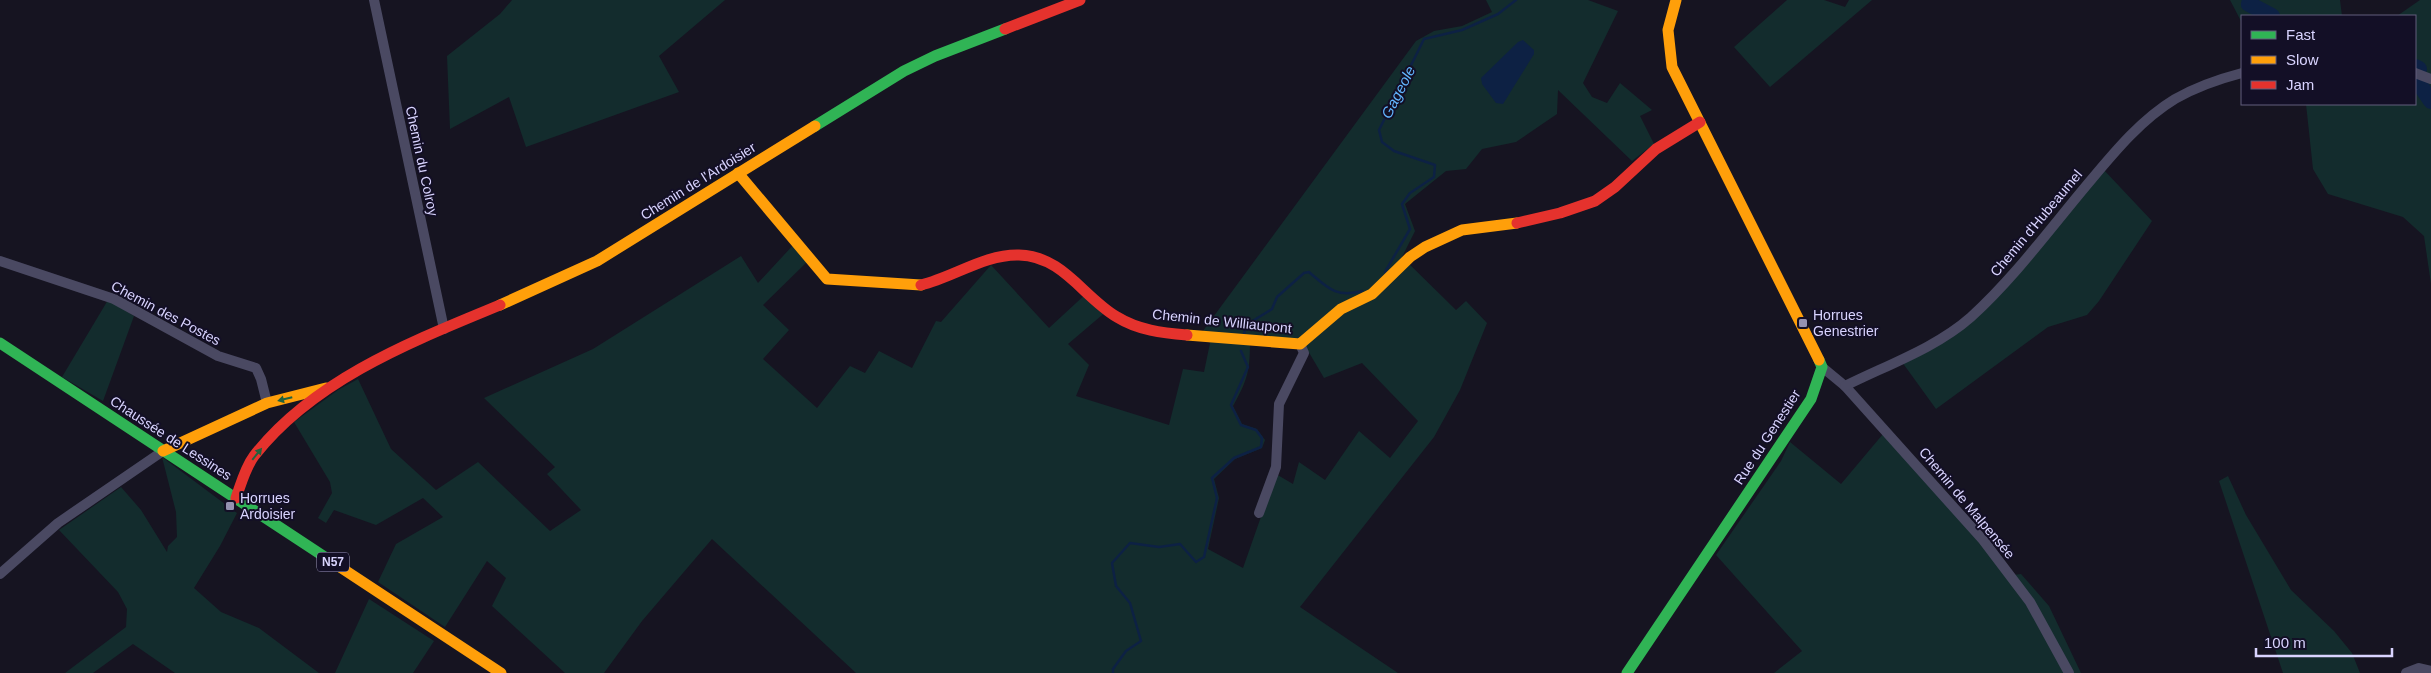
<svg xmlns="http://www.w3.org/2000/svg" width="2431" height="673" font-family="Arial,sans-serif">
	<style>
		.green { fill: #132c2d; fill-rule: evenodd }
		.water { fill: #0d2144 }
		.lines { fill: none; stroke-linecap: round; stroke-linejoin: round }
		.stream { stroke: #0d2144; stroke-width: 2.5 }
		.river { stroke: #0d2144; stroke-width: 16 }
		.street { stroke: #4a4962; stroke-width: 10 }
		.fast { stroke: #30b455; stroke-width: 11 }
		.slow { stroke: #ff9f0a; stroke-width: 11 }
		.jam { stroke: #e5322d; stroke-width: 11 }
		.oneway { fill: #22623e }
		.poi-dot { fill: #9591b1; stroke: #130f26; stroke-width: 2 }
		.labels { text-anchor: middle; dominant-baseline: central; stroke-width: 4; stroke-linejoin: round; paint-order: stroke }
		.shield { fill: #130f26; stroke: #9e99be; stroke-width: 1 }
		.shield-label { font-size: 12px; font-weight: bold; fill: #d9d4ff }
		.street-label { font-size: 14px; fill: #d9d4ff; stroke: #130f26 }
		.poi-label { font-size: 14px; fill: #d9d4ff; stroke: #130f26; text-anchor: start }
		.water-label { font-size: 15px; font-style: italic; fill: #62b6ff; stroke: #130f26 }
	</style>
	<rect width="100%" height="100%" fill="#161421"/>
	<g class="green">
		<polygon points="512,0 725,0 659,56 679,92 526,147 509,97 450,129 447,56 500,14"/>
		<path d="M1486 0H1588L1618 11 1583 83 1592 97 1607 103 1620 83 1652 110 1640 116 1654 144 1632 161 1558 90 1557 114 1516 142 1482 149 1466 169 1446 171 1405 204 1415 231 1402 257 1456 310 1466 301 1487 323 1460 390 1434 437 1300 607 1398 673H856L712 539 642 621 604 673H565L492 606 506 578 487 561 445 627 378 582 396 544 443 517 423 498 376 525 334 510 326 523 318 518 332 493 330 482 294 422 338 390 358 379 391 449 436 490 478 462 550 531 581 510 547 474 555 467 484 398 593 349 741 256 758 283 796 242 811 258 763 305 789 330 763 359 817 408 850 366 865 373 879 351 912 368 936 321 941 322 991 265 1049 328 1089 291 1108 310 1068 344 1089 365 1076 396 1169 425 1183 369 1204 372 1210 343 1200 335 1416 41 1434 31 1462 26 1492 12ZM1250 339H1301L1324 378 1362 363 1418 421 1390 458 1359 431 1325 480 1299 462 1293 484 1276 474 1243 568 1208 549 1219 498 1214 479 1235 459 1262 448 1265 440 1257 429 1242 424 1233 406C1248 379 1250 371 1250 339Z"/>
		<polygon points="1787,0 1824,0 1845,7 1849,0 1872,0 1770,87 1734,47"/>
		<polygon points="2230,0 2340,0 2342,16 2242,16 2242,23"/>
		<polygon points="2420,0 2431,0 2431,284 2424,236 2403,217 2328,194 2313,169 2306,104 2415,104 2415,16 2397,16"/>
		<polygon points="2103,169 2152,221 2099,301 2087,315 2048,327 1936,409 1902,362 1965,325"/>
		<polygon points="108,300 134,316 103,401 62,377"/>
		<polygon points="1883,434 2013,575 2021,574 2049,606 2081,673 1774,673 1802,651 1716,555 1781,461 1790,442 1841,484"/>
		<polygon points="162,457 237,513 220,546 194,588 221,612 259,628 319,673 175,673 133,644 93,673 65,673 126,627 127,609 118,592 59,530 121,487 141,510 167,552 168,546 177,537 176,512"/>
		<polygon points="2228,476 2246,515 2291,590 2334,631 2352,653 2360,673 2283,673 2219,481"/>
		<polygon points="369,599 434,641 413,673 335,673"/>
	</g>
	<polygon class="water" points="1523,40 1534,50 1534,54 1503,104 1496,103 1482,84 1481,78 1518,42"/>
	<g class="lines">
		<g class="stream">
			<polyline points="1385,272 1410,229 1402,204 1410,193 1434,177 1435,165 1394,151 1382,142 1379,130 1424,39 1462,30 1498,14 1516,0"/>
			<path d="M1244 334 1246 325 1272 309 1277 297 1304 273 1309 272C1328 288 1336 298 1362 291"/>
			<polyline points="1113,673 1113,669 1126,651 1141,641 1130,603 1116,586 1112,563 1130,543 1159,547 1180,544 1196,562 1204,557 1217,498 1212,478 1234,458 1261,447 1262,438 1256,430 1241,425 1231,405 1248,367 1241,351"/>
		</g>
		<g class="river">
			<polyline points="2250,0 2249,4 2272,16"/>
			<polyline points="2415,67 2419,69"/>
			<polyline points="2420,85 2431,101"/>
		</g>
		<g class="street">
			<polyline points="374,0 444,329"/>
			<polyline points="2415,73 2431,79"/>
			<polyline points="0,261 114,299 218,356 256,368 261,379 267,403"/>
			<polyline points="1822,367 1845,386 1983,540 2030,602 2069,673"/>
			<path d="M1845 386C1887 365 1936 348 1971 317 2016 276 2052 226 2091 180 2116 150 2142 119 2175 99 2196 87 2219 79 2242 73"/>
			<polyline points="1259,513 1276,467 1279,404 1304,353 1300,344"/>
			<polyline points="0,574 58,523 163,451"/>
			<polyline points="2406,673 2419,668 2431,671"/>
		</g>
		<g class="fast">
			<polyline points="815,126 904,71 935,56 1005,29"/>
			<polyline points="0,343 340,567"/>
			<polyline points="1627,673 1811,399 1822,367 1819,360"/>
		</g>
		<g class="slow">
			<polyline points="1676,0 1668,30 1672,67 1819,360"/>
			<polyline points="738,173 827,279 921,285"/>
			<polyline points="500,305 597,261 815,126"/>
			<polyline points="1187,335 1300,344 1341,309 1372,294 1410,257 1425,247 1462,230 1517,223"/>
			<polyline points="163,451 267,403 326,388"/>
			<polyline points="340,567 501,673"/>
		</g>
		<g class="jam">
			<polyline points="1005,29 1080,0"/>
			<polyline points="1517,223 1560,213 1595,201 1615,187 1656,149 1700,122"/>
			<path d="M921 285C954 277 985 254 1019 255 1063 256 1083 297 1117 317 1138 330 1162 333 1187 335"/>
			<path d="M236 498C241 484 245 468 254 456 314 379 413 341 500 305"/>
		</g>
	</g>
	<defs><path id="oneway-solid" d="M-6-.8H1V-3.2L6.5 0L1 3.2V.8H-6Z" transform="scale(1.25)"/></defs>
	<g class="oneway">
		<use href="#oneway-solid" transform="translate(285 399) rotate(166)"/>
		<use href="#oneway-solid" transform="translate(257 454) rotate(-51)"/>
	</g>
	<g class="poi-dot">
		<rect x="1798" y="318" width="10" height="10" rx="2.5"/>
		<rect x="225" y="501" width="10" height="10" rx="2.5"/>
	</g>
	<g class="labels">
		<rect class="shield" x="317" y="552.5" width="32" height="19" rx="4"/>
		<g class="shield-label">
			<text x="333" y="562">N57</text>
		</g>
		<g class="street-label">
			<text transform="translate(422 161) rotate(78)">Chemin du Colroy</text>
			<text transform="translate(698 181) rotate(-32)">Chemin de l'Ardoisier</text>
			<text transform="translate(2036 223) rotate(-50)">Chemin d'Hubeaumel</text>
			<text transform="translate(166 313) rotate(28)">Chemin des Postes</text>
			<text transform="translate(1222 321) rotate(6)">Chemin de Williaupont</text>
			<text transform="translate(1767 437) rotate(-57)">Rue du Genestier</text>
			<text transform="translate(171 438) rotate(33)">Chaussée de Lessines</text>
			<text transform="translate(1967 503) rotate(50)">Chemin de Malpensée</text>
		</g>
		<g class="poi-label">
			<text x="1813" y="315">Horrues<tspan x="1813" dy="16">Genestrier</tspan></text>
			<text x="240" y="498">Horrues<tspan x="240" dy="16">Ardoisier</tspan></text>
		</g>
		<g class="water-label">
			<text transform="translate(1398 92) rotate(-63)">Gageole</text>
		</g>
	</g>
	<rect x="2241" y="15" width="175" height="90" fill="#130f26" stroke="#625e7d"/>
	<rect x="2251" y="31" width="25" height="8" fill="#30b455" stroke="#625e7d"/>
	<text x="2286" y="40" font-size="15" fill="#d9d4ff">Fast</text>
	<rect x="2251" y="56" width="25" height="8" fill="#ff9f0a" stroke="#625e7d"/>
	<text x="2286" y="65" font-size="15" fill="#d9d4ff">Slow</text>
	<rect x="2251" y="81" width="25" height="8" fill="#e5322d" stroke="#625e7d"/>
	<text x="2286" y="90" font-size="15" fill="#d9d4ff">Jam</text>
	<path d="M2256 648v8h136v-8" fill="none" stroke="#d9d4ff" stroke-width="2.5"/>
	<text x="2264" y="648" font-size="15" fill="#d9d4ff" stroke="#130f26" stroke-width="4" paint-order="stroke">100 m</text>
</svg>
